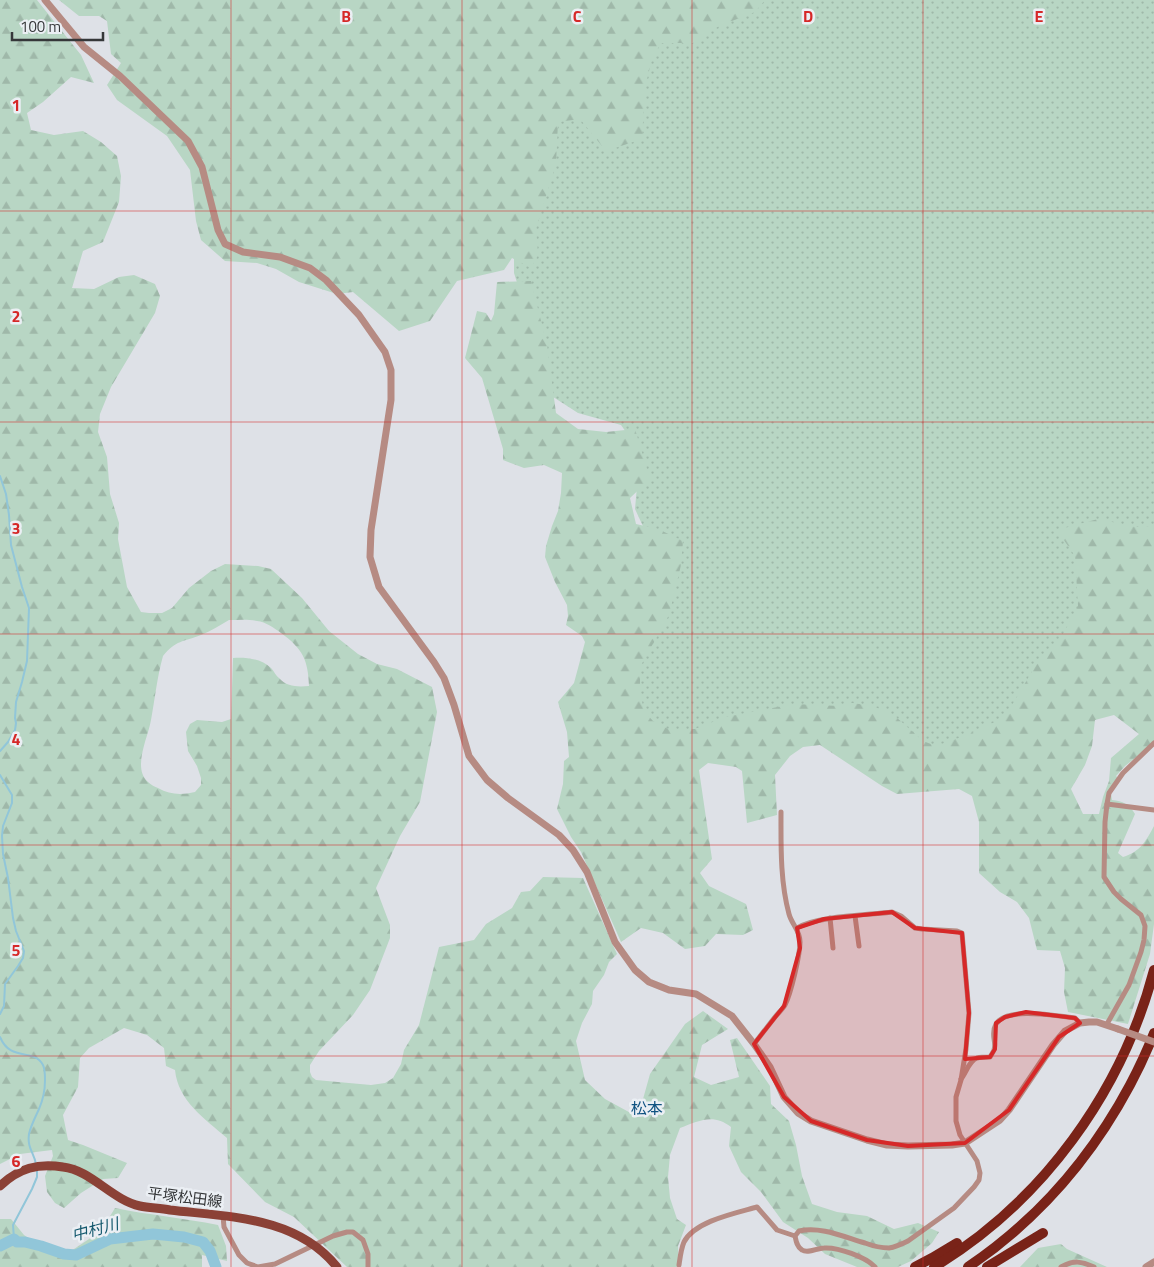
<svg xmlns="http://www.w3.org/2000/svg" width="1154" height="1267" font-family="'Titillium Web','Noto Sans JP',sans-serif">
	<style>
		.grass { fill: url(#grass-dots) }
		.forest { fill: url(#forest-firs); fill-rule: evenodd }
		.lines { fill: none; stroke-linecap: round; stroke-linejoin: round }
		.stream { stroke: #91c6d9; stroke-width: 2 }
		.river { stroke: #91c6d9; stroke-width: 11 }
		.minor { stroke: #b68b83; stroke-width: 5 }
		.tertiary { stroke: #b68b83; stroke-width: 7 }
		.primary { stroke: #8b4136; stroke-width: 9 }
		.motorway { stroke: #792318; stroke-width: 10 }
		.tertiary-bridge { stroke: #b68b83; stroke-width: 7 }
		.marked { fill: #d62828; fill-opacity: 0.2; stroke: #d62828; stroke-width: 4; stroke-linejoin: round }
		.grid { fill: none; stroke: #d62828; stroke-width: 1; stroke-opacity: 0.55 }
		.labels { text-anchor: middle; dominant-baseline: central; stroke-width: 5; stroke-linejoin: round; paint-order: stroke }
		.street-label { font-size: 15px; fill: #353739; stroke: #ebeff4 }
		.neighbourhood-label { font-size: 16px; fill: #0f5281; stroke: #ebeff4 }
		.water-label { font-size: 16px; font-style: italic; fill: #13586d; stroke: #ebeff4 }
		.grid-label { font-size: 16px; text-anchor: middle; font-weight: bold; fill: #d62828; stroke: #ebeff4; stroke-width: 5; stroke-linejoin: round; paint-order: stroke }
	</style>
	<defs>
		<pattern id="grass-dots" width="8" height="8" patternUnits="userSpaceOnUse" patternTransform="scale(1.25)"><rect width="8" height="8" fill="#b8d6c4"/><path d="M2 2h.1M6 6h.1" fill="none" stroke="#9fb8a9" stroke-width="1.8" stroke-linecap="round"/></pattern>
		<pattern id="forest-firs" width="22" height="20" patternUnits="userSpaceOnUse" patternTransform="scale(1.25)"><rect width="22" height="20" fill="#b8d6c4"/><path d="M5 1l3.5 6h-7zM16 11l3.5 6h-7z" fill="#9fb8a9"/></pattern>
	</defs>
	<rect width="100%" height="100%" fill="#dee1e7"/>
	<polygon class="grass" points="739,0 1154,0 1154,536 1088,596 1001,739 936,752 883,741 668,742 624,712 653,548 635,509 640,452 621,425 578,413 547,393 536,343 514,273 514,235 541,135 649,42"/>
	<g class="forest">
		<path d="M0 0H37L81 55 94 83 71 77 43 102 27 113 31 130 54 135 83 131 101 142 117 156 121 176 119 202 103 242 83 251 72 288 94 289 119 277 134 275 155 284 160 296 155 313 111 387 100 414 98 432 107 457 110 494 119 523 118 539 127 587 141 612 149 613H162L172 608 189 588 211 571 225 564 258 566 271 569 302 598 329 631 358 654 377 664 397 669 432 687 437 712 420 802 400 836 376 888 390 925V938L370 990 353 1015 319 1051 310 1065V1072L312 1077 316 1080 371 1085 385 1083 393 1078 401 1064 404 1050 419 1025 439 947 474 940 486 924 512 908 521 892 530 891 543 877 583 878 617 954 609 962 604 975 593 991 592 1004 582 1023 576 1041 585 1080 605 1099 638 1117 650 1074 685 1024 703 1011 728 1029 702 1045 694 1077 711 1085 739 1077 730 1040 737 1038 770 1086 771 1104 789 1121 796 1145 802 1176 812 1204 837 1212 867 1216 894 1229 918 1223 939 1232 932 1243 911 1261 898 1267H857L825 1254 808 1238 783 1222 761 1192 741 1172 729 1146 731 1127C713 1113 699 1121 680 1128L670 1155 668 1177 670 1198 677 1219 686 1225 678 1246 679 1267H347L294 1217 265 1202 228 1164 227 1138C205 1119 178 1101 175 1070L166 1066 164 1048 147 1035 124 1028 89 1048 80 1058 78 1087 63 1115 68 1140 83 1145 127 1163 118 1178 103 1179 81 1193 64 1208 55 1203 47 1192 45 1176 53 1156 52 1150 20 1154 0 1164ZM229 620C239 620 248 619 257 621 266 622 274 628 281 633 303 649 308 660 309 686 298 687 287 687 279 678 276 676 274 671 271 668 262 659 246 657 233 658L231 719 222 722 197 720 190 724 186 732 188 751 197 766 201 778V785L195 792C182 795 170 795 158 788 155 787 151 785 148 782 132 768 148 738 151 720 155 699 157 677 163 656 176 640 183 642 201 635 211 631 220 625 229 620Z"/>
		<polygon points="59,0 765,0 755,12 719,26 693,43 661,43 652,59 645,87 642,139 606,151 580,119 558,122 556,164 536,229 538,255 531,268 512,258 504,270 457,281 430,321 399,331 353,292 337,294 299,282 276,269 257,263 225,261 201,240 196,221 190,170 167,136 117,100 107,85 121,63 111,54 107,21 99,16 79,16"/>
		<path d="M531 281 547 345 556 413 578 429 606 432 635 429 650 479 630 498 636 524 658 529 683 541 681 565 669 615 640 667V692L644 711 653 721 668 729H695L725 717 794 704 839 706 852 703 873 706 896 717 923 741 936 746 970 734 1005 717 1037 663 1061 638 1078 606 1075 556 1057 530 1098 519 1136 527 1154 526V744H1153L1125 766 1116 776 1119 779 1111 794 1112 800C1123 801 1129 804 1135 814L1118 853 1123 857C1140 852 1146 841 1154 826V924L1150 954 1128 1024 1068 1012 1064 992 1065 968 1060 951 1037 950 1029 918 1017 902 1000 892 979 873V822L972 796 959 789 897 794 882 786 820 745 803 747 790 756 775 775 777 815 747 823 742 771 736 767 708 763 699 770 712 859 700 873 709 886 746 904 753 930 743 935 716 934 705 946 685 949 663 933 641 928 621 942 581 852 571 837 557 809 563 784 564 761 569 757 567 732 558 702 574 683 585 642 582 636 566 625 568 616 567 605 555 582 545 557 546 546 552 526 558 511 561 493 562 473 544 465 524 468 503 460V449L482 378 465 358 477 311 486 313 491 321 494 314 497 282ZM1114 715 1139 734 1111 758 1109 781 1103 797 1099 814H1083L1071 789 1085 765 1092 746 1095 720Z"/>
		<path d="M115 1208C149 1215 184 1218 218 1225L226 1246 227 1261 202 1255V1267H0V1219H11L24 1235 42 1247 71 1251 101 1231Z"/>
		<polygon points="1061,1244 1067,1249 1107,1267 1020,1267 1038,1248"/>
	</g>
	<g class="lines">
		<g class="stream">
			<polyline points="0,476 6,494 9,515 11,545 22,587 29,608 27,661 22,682 16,702 15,718 16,723 15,730 8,742 0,751"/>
			<polyline points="0,775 12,795 12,803 3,826 2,836 3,854 8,878 13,918 16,931 24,951 23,958 18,966 5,984 4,1006 0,1014"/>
			<path d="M0 1037C11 1063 33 1047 43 1065 45 1069 45 1074 45 1080 45 1090 43 1100 39 1109 35 1118 31 1125 29 1134 27 1148 34 1153 36 1164"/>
			<polyline points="14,1239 13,1225 32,1189 37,1177 37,1171"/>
		</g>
		<polyline class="river" points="0,1246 14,1239 17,1242 25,1242 41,1246 64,1254 76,1255 110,1239 153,1234 184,1237 203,1242 210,1251 216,1267"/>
		<g class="minor">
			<polyline points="1107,804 1154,810"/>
			<polyline points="855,916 859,946"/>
			<polyline points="830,918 833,948"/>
			<path d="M797 928C815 916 869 915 892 912L901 916 915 928 922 929 957 931 962 933 969 1013 966 1049 961 1080 956 1097V1121L960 1135 977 1161 980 1173 979 1180 974 1187 954 1208 908 1241C902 1244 896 1247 889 1248 881 1248 873 1246 865 1243 844 1237 821 1226 799 1231L795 1236C796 1241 797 1247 802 1250 808 1254 817 1248 824 1248 838 1247 866 1257 875 1267"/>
			<polyline points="1107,1024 1129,985 1141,952 1144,940 1145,926 1141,915 1121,899 1114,892 1104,877 1105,822 1107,804 1109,793 1123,773 1154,743"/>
			<path d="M754 1044C761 1035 768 1026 775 1017 778 1013 783 1009 785 1005 791 993 800 955 800 942 800 930 792 925 789 914 780 881 781 845 781 812"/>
			<path d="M961 1079C966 1073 969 1061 977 1058 981 1057 986 1057 990 1057 992 1054 993 1052 994 1050 997 1042 990 1034 996 1024 1007 1006 1057 1016 1075 1018L1080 1023"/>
			<polyline points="223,1216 224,1227 239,1255 247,1263 258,1267 275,1264 333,1236 347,1232 353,1232 363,1240 368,1254 368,1267"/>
			<path d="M679 1265C680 1258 681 1249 684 1242 695 1221 736 1213 757 1207L777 1230 795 1236"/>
			<path d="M1061 1267C1074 1260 1081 1261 1094 1267"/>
		</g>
		<g class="tertiary">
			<polyline points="45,0 84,47 120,76 188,141 202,167 218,230 225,244 243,252 280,257 310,268 326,280 359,315 385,352 391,370 391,400 371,530 370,557 379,587 434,662 444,678 454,705 469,756 487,780 508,798 559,835 573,850 587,872 615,942 635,970 649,982 669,990 696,994 732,1016 754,1044 770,1067 784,1097 798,1113 811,1121 867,1140 887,1145 908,1146 952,1145 965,1143 1000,1120 1009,1110 1053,1045 1065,1031 1080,1023 1089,1022 1097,1022 1118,1029"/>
			<polyline points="1146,1267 1154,1262"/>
		</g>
		<path class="primary" d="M0 1186C19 1168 38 1163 63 1167 91 1170 112 1200 140 1206 149 1208 160 1208 170 1210 229 1217 296 1216 337 1267"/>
		<g class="motorway">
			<polyline points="915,1267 932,1258 957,1243"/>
			<path d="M934 1267C1042 1202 1122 1092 1154 970"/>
			<path d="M968 1267C1036 1221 1091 1158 1130 1085 1139 1068 1147 1051 1154 1033"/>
			<polyline points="987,1267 1043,1233"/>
		</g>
		<polyline class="tertiary-bridge" points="1118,1029 1154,1042"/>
	</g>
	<path class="marked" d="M892 912 915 928 962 933 969 1013 965 1059 990 1057 995 1049 996 1023 1005 1017 1026 1012 1075 1018 1080 1023 1059 1037 1009 1110 965 1143 908 1146 867 1140 811 1121 784 1097 754 1044 784 1006 800 948 797 928 824 919Z"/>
	<path class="grid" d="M231 0V1267M462 0V1267M692 0V1267M923 0V1267M0 211H1154M0 422H1154M0 634H1154M0 845H1154M0 1056H1154"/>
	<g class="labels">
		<g class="street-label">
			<text transform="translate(185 1197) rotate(7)">平塚松田線</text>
		</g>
		<g class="neighbourhood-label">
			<text x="647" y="1108">松本</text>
		</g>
		<g class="water-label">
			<text transform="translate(95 1229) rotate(-15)">中村川</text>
		</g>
	</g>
	<g class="grid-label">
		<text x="346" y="22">B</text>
		<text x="577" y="22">C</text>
		<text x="808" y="22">D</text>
		<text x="1039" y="22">E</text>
		<text x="16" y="111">1</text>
		<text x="16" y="322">2</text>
		<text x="16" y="534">3</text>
		<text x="16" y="745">4</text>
		<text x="16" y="956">5</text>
		<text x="16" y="1167">6</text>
	</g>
	<path d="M12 32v8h91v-8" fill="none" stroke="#353739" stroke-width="2.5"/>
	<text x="20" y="32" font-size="15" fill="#353739" stroke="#ebeff4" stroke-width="4" paint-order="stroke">100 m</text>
</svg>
